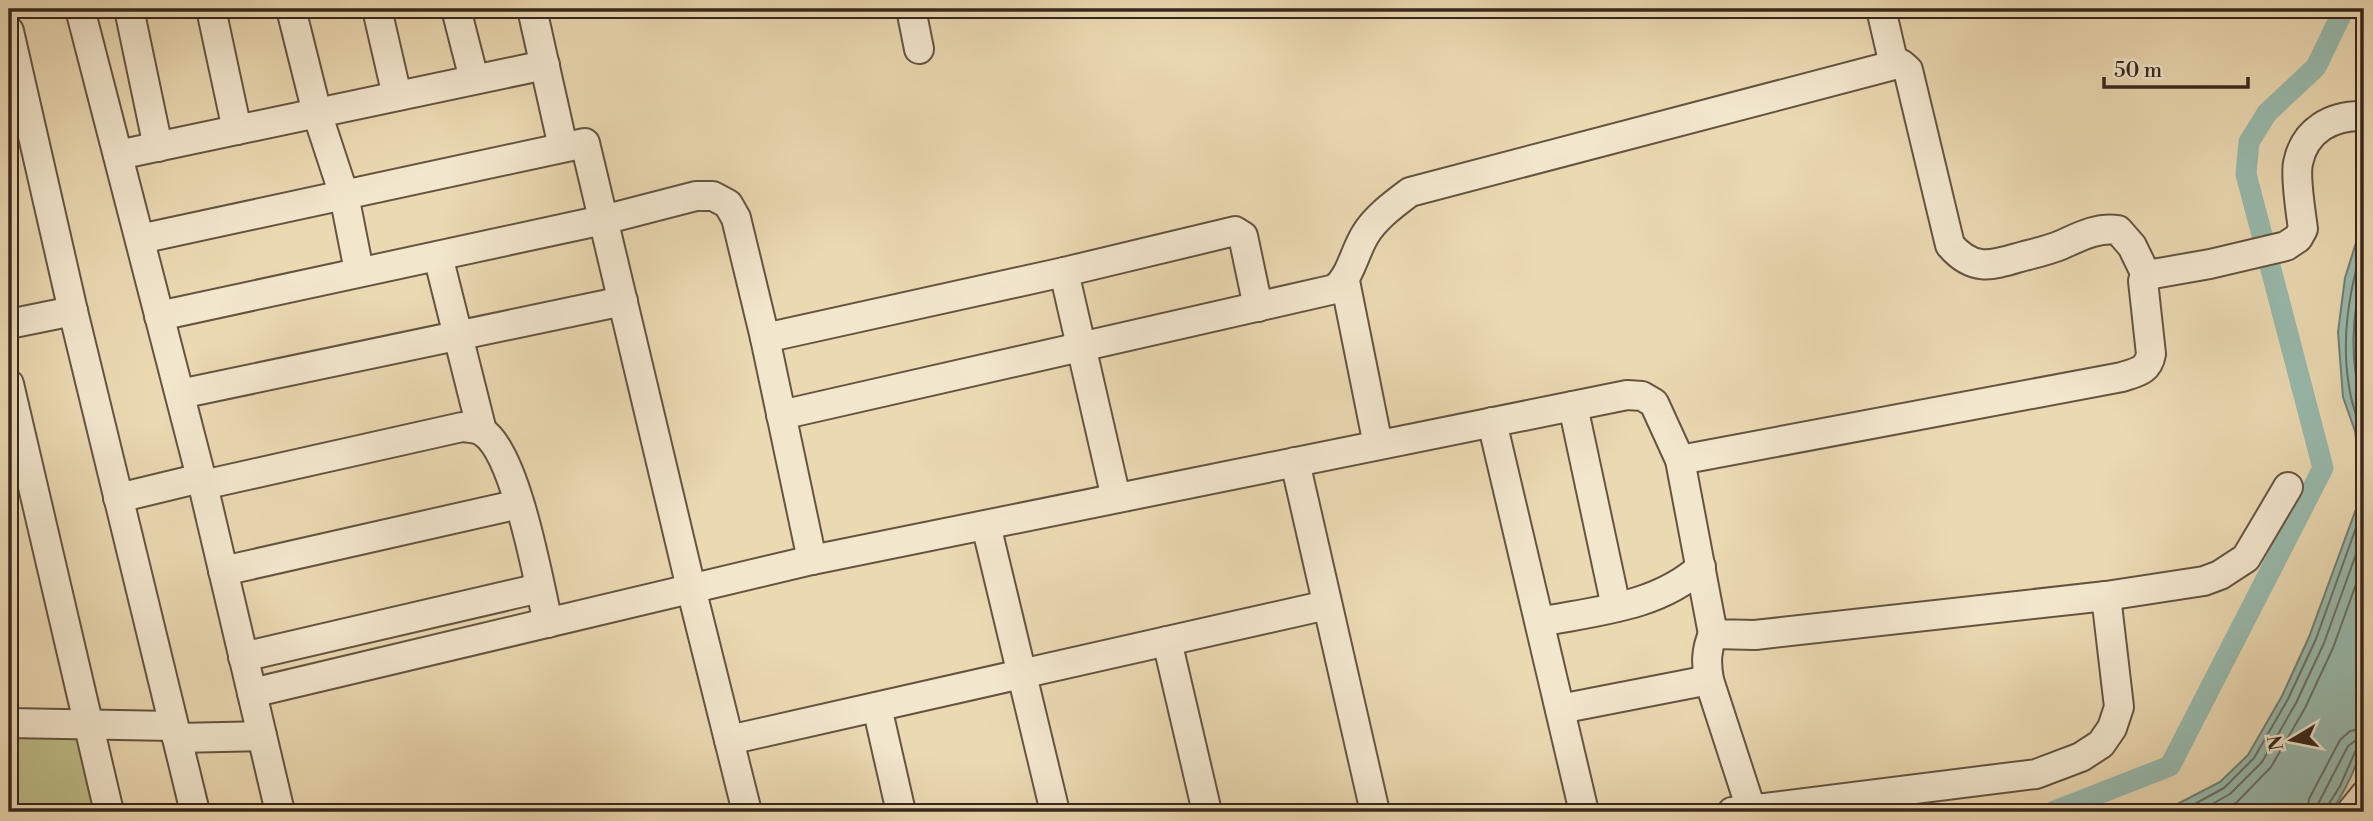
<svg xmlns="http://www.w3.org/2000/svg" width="2373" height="821" font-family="'Libre Bodoni',serif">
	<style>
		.green { fill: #bebd87; stroke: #7b7252; stroke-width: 2 }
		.water { fill: #98baad; stroke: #727f73; stroke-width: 2 }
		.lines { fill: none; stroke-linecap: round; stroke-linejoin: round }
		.shore { stroke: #687065; stroke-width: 2 }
		.canal { stroke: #98baad; stroke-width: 21 }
		.minor-casing { stroke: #655442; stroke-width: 32 }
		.minor { stroke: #f2e6cd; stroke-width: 28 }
	</style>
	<rect width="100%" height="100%" fill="#ebd9b2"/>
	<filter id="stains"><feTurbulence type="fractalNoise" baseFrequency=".00286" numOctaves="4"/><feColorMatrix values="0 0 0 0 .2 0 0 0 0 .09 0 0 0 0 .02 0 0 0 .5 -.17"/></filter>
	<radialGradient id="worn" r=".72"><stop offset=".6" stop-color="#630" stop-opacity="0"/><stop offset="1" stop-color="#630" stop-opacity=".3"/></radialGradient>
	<polygon class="green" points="9,733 82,734 98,812 9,812"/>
	<path class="water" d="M2364 217V736C2359 764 2347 788 2331 812H2162L2220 782 2248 755 2282 696 2309 637 2356 509 2361 473 2355 431 2343 397 2338 332 2345 278Z"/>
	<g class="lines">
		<g class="shore">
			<path d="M2364 241C2349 291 2340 340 2350 392 2353 410 2361 426 2364 445"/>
			<path d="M2364 270C2351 314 2349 366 2364 409"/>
			<polyline points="2180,812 2224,788 2254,758 2288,699 2316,639 2362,511 2364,500"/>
			<polyline points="2198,812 2230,794 2262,762 2296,703 2324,643 2364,532"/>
			<polyline points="2219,812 2237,802 2271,767 2305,708 2333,648 2364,562"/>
			<polyline points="2307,812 2309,799 2340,740 2350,731 2364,728"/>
			<polyline points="2317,812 2318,804 2348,746 2355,741 2364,739"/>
			<polyline points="2326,812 2327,807 2340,786 2355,752 2364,748"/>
		</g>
		<polyline class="canal" points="2052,812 2170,766 2323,468 2246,174 2249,142 2267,113 2316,67 2344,9"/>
		<g class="minor-casing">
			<g id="minor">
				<polyline points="80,9 203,485 280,812"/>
				<polyline points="129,9 158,147"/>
				<polyline points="211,9 237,130"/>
				<polyline points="291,9 317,113 344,195 359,271"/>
				<polyline points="377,9 397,96"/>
				<polyline points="456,9 474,79"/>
				<polyline points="532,9 563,147"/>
				<polyline points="911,9 919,49"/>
				<polyline points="1881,9 1894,65"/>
				<polyline points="9,31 73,311 195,812"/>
				<polyline points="118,155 545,65"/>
				<polyline points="140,239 585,143 691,588 747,812"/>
				<polyline points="438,256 482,431"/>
				<polyline points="1064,272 1116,498"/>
				<polyline points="1345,281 1378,445"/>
				<polyline points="159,316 603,220 696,196 713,196 728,204 736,218 765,338 812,560"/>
				<polyline points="9,324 73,311"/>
				<polyline points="765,338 1064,272 1235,231 1243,236 1258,307"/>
				<polyline points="9,384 109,812"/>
				<polyline points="180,394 623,301"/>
				<polyline points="1573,406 1616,607"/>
				<path d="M781 415 1335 289C1351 276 1354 253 1365 235 1375 218 1394 204 1410 192L1894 65 1901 64 1908 70 1950 245C1974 273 1993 265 2024 256 2036 253 2049 250 2061 245 2079 237 2097 227 2118 230L2132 246 2147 277"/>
				<polyline points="1492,422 1584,812"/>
				<path d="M1680 460 2122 377C2137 372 2148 371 2151 354L2143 281 2153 274 2210 264 2286 246 2298 238 2303 229C2301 214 2295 177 2298 163 2305 129 2333 115 2364 116"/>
				<polyline points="1295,462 1375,812"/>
				<path d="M203 485 462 427C469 428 478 428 483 432 516 453 539 583 548 623"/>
				<polyline points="118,498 201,478"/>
				<polyline points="986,525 1055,812"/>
				<polyline points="223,571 519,504"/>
				<path d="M1540 622C1595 611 1658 607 1701 567"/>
				<path d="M1713 634C1706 650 1706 663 1709 680L1752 812"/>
				<polyline points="1167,641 1207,812"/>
				<polyline points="243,657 540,588"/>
				<polyline points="252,693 812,560 1627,395 1642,396 1654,403 1680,460 1713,634 1755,635 2106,596 2204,581 2220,575 2246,558 2288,487"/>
				<polyline points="877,707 901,812"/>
				<polyline points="1560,709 1709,680"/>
				<polyline points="9,723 173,726"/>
				<polyline points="177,738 262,736"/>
				<polyline points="729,740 1327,605"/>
				<polyline points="1732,812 2036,774 2081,757 2101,744 2112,728 2119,707 2106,596"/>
				<polyline points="2351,812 2364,796"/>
			</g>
		</g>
		<use href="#minor" class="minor"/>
	</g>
	<rect width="2373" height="821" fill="none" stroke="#ebd9b2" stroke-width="35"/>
	<rect x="10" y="10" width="2352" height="800" fill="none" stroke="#38271d" stroke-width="3.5"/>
	<rect x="18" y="18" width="2338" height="786" fill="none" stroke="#38271d" stroke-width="2"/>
	<g transform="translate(2292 740) rotate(260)" stroke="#f2e6cd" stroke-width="5" paint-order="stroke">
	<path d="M0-5L12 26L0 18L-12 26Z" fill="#38271d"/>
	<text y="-10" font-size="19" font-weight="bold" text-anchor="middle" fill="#38271d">N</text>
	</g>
	<path d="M2104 77v10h144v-10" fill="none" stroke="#38271d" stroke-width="3.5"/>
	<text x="2114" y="77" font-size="21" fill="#38271d" stroke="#f2e6cd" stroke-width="5" paint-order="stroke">50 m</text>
	<rect width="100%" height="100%" filter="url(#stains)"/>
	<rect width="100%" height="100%" fill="url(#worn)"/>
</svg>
